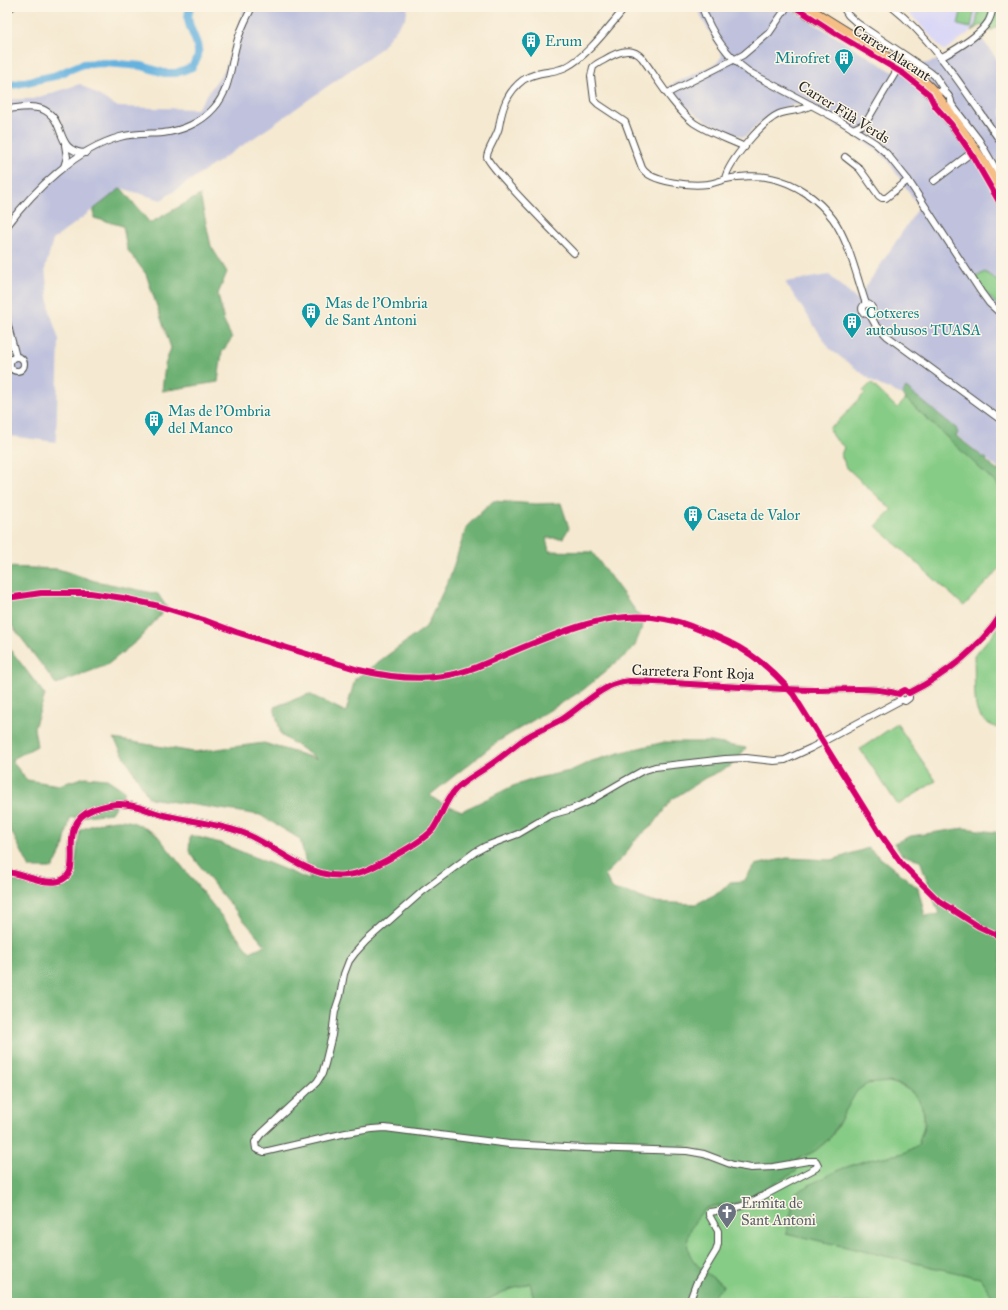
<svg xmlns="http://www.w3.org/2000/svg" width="1008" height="1310" font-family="'IM FELL Great Primer',serif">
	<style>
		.built { fill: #d9d7f7 }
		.industrial { fill: #c0c2dd }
		.green { fill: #87cc86; stroke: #597c58 }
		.forest { fill: #6db073; stroke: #4c6e4f }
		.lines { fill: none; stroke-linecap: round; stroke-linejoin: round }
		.river { stroke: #66b2df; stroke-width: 8 }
		.minor-casing { stroke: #494844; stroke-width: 8 }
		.major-casing { stroke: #494844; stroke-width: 10 }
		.minor { stroke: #fff; stroke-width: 6 }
		.major { stroke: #f6be87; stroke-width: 8 }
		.cycleway-casing { stroke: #fcf5e5; stroke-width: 8 }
		.cycleway { stroke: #d6006c; stroke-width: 6 }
		.labels { text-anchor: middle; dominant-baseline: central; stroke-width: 3; stroke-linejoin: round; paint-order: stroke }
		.culture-label { font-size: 15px; fill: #0d838f; stroke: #fcf5e5; text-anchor: start }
		.street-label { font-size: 15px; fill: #2b2b2b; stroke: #fcf5e5 }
		.worship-label { font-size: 15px; fill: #5b616d; stroke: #fcf5e5; text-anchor: start }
	</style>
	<rect width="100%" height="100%" fill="#fcf5e5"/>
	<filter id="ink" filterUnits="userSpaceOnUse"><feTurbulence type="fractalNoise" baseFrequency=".025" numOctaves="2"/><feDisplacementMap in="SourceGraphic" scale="8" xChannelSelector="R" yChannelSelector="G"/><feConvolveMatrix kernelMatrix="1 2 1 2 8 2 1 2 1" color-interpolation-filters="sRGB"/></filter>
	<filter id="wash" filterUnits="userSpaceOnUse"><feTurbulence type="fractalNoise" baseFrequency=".012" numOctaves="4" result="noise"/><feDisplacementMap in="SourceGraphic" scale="16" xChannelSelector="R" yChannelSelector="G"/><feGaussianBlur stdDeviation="0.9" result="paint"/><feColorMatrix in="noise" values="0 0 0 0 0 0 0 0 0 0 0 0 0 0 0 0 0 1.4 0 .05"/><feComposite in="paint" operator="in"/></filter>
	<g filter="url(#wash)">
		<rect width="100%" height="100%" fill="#f5e9d1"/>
		<polygon class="built" points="901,7 979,7 976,24 971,31 946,50 943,50 917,21"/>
		<g class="industrial">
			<polygon points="244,7 408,7 406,17 380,49 270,127 161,200 121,188 53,240 45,269 50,312 59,340 56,442 10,436 7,420 7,99 33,99 80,84 118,107 197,109 225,69"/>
			<polygon points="698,7 787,7 893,72 950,57 980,36 1001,65 1001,471 913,400 875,383 830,349 785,282 829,275 857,300 919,207 888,161 876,150 852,134 800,104 784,107 776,111 760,122 746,136 742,137 706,121 688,108 678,99 669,86 717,63 722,56 720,50 702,19"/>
		</g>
		<g class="green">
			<polygon points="962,7 975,7 971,28 958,25"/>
			<polygon points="979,7 1001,7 1001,25 990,31 981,25 971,32 976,24"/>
			<polygon points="985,272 1001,284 1001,309 986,293 976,277"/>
			<polygon points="871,383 897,408 906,399 1001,488 1001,567 964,606 876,526 892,510 844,465 845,464 841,455 844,447 833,437 829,429 832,425 834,426 865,393 863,391"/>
			<path d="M1001 624V729C993 727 982 721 978 713 973 703 975 669 974 656Z"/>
			<polygon points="897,724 936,781 898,805 860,749"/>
			<path d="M889 1082C910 1087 925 1099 924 1123 924 1130 920 1138 918 1145L904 1153 864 1161 836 1171 786 1233 980 1278 997 1303H708L724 1285C702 1271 676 1255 692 1226 696 1220 701 1211 708 1208 718 1204 731 1206 741 1201 762 1190 777 1173 797 1160 803 1156 810 1154 816 1150 820 1147 826 1142 830 1138 842 1124 849 1091 867 1084 873 1082 882 1082 889 1082Z"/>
			<polygon points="530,1283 535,1303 481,1303 503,1292"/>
		</g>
		<g class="forest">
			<polygon points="121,188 150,223 200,195 211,246 227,272 218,294 224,322 232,338 222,352 218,382 162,391 165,365 171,348 146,274 127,249 123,226 94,218 94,209"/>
			<polygon points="906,388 956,428 958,433 956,436 983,457 987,459 986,461 992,465 991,466 998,471 1001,467 1001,488 906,399 902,394"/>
			<path d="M493 501 536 504 561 503 569 528 563 538H546L549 551 592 552 644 622 634 648 583 690 497 742 430 795C439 804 451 806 462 811L513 786 537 778 570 771 592 761 626 751 665 742H711L746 748 731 766 705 778 671 800 654 824 636 839 623 857 605 875 612 889 629 893 652 902 696 904 720 892 730 882 744 881 755 865 787 858 832 860 868 848 918 888 925 916 939 914 920 860 902 855 894 843 911 836 964 828 1001 833V1303H997L980 1278 786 1233 796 1192 836 1171 864 1161 904 1153 918 1145 925 1124 924 1112 919 1101 911 1091 901 1085 889 1082 867 1084 857 1091 830 1138 815 1151 798 1159 796 1172C782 1179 769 1186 755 1193 750 1196 745 1200 739 1202 730 1206 718 1204 709 1207 702 1210 696 1219 693 1225 676 1255 702 1271 724 1285L708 1303H535L530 1283 503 1292 481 1303H7V880L47 887 66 888 73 878 80 830C98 823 118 815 137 824 144 827 150 831 157 835L250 952 265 945 218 890 189 851 190 835 220 843 310 880 300 839 260 815 149 798 114 739 194 752 264 743 317 759 281 735 274 707 309 694 346 712 355 679 426 627 449 579 467 526Z"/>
			<polygon points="7,567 58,569 95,581 158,594 167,608 138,640 107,665 56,684 7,619"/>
			<polygon points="7,645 45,695 34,728 37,746 11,760 27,780 59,785 85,777 107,779 125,791 111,813 70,818 63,848 53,868 30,868 7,823"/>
		</g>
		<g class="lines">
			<path class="river" d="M7 86 54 76 83 64 105 63 142 66 164 73H176L192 67C194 63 197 60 198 56 201 39 181 24 191 7"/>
		</g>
	</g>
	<g filter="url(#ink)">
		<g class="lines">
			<g class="minor-casing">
				<g id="minor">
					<path d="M702 7C711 33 727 56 749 72L839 120 875 143 887 154 908 180 981 292 989 303 1001 314"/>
					<path d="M795 7C819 24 845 39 871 54 891 66 919 78 932 99"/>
					<polyline points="843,7 848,15 857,23 930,72 935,76 945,91"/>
					<path d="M892 7C937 43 967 95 1001 142"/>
					<polyline points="7,9 12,7"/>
					<path d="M940 58C955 50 979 36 988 22 991 17 992 12 993 7"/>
					<path d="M941 90C948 93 954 101 950 108"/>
					<polyline points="668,93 743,55 769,33 787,7"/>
					<polyline points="952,105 979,140 1001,178"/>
					<path d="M7 109C18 108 31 105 42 109 68 120 53 151 85 153"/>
					<path d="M939 110C964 139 983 171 1001 205"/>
					<polyline points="853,129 864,124 868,119 897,70"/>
					<path d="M745 147C728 139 709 133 694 123 674 108 657 78 642 58 631 45 615 53 604 60 600 62 596 64 593 67L591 76 594 100 598 104 625 122 642 168C651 183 692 186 708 184 714 183 720 181 726 179 739 176 758 175 771 178 796 183 818 199 833 219 849 241 857 278 866 304"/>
					<polyline points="845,157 859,168 867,179 879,196 882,198 886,198 908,180"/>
					<polyline points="64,167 67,157 65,145"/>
					<path d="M725 179C728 162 763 121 779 114 789 110 804 111 811 105"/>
					<polyline points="934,181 971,153"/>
					<path d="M7 226C34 190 76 149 120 137 134 133 148 134 163 133 181 131 201 123 214 108 230 90 230 68 236 46 239 32 246 19 252 7"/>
					<path d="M574 253C563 242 488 166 487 157 486 152 498 135 499 127 502 108 507 92 523 80 538 70 552 74 566 67 587 57 610 25 626 7"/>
					<circle cx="867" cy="309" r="5"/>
					<polyline points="869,313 875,324 887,336 1001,420"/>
					<polyline points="7,322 16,357"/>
					<circle cx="17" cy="364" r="7"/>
					<path d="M909 693C947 674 978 650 1001 615"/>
					<path d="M7 872C24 874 42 885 59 881 88 873 52 825 94 809 103 806 111 804 120 804 137 804 152 813 168 816 194 822 221 824 246 834 288 852 319 891 369 869 384 862 424 841 433 829 442 816 445 800 456 789 465 780 477 774 487 767 501 758 513 747 527 737 539 730 552 725 564 718 579 708 592 695 608 687 615 683 622 682 630 681 691 683 753 689 815 690 842 690 873 686 899 694L900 699 905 701 909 698V693"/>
					<polyline points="689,1303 696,1284 716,1251 718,1244 718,1231 709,1215 709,1212 732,1209 748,1204 816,1168 818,1165 816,1161 808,1161 773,1167 751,1168 733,1165 704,1154 687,1151 584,1148 509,1144 385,1128 372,1129 346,1133 264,1152 256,1149 255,1142 261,1134 317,1082 322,1074 325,1064 332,1035 335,1011 340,996 344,974 349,961 355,953 366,941 423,891 475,852 486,846 518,834 550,815 572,809 588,802 624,781 642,771 655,767 725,759 746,758 774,761 785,760 811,748 901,700"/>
				</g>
			</g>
			<g class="major-casing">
				<path id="major" d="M807 7 915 74C931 85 941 100 952 115 970 140 986 164 1001 191"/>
			</g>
			<use href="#minor" class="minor"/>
			<use href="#major" class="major"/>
			<g class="cycleway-casing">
				<g id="cycleway">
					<polyline points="795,7 835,33 904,74 929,94 935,106 951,124 971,153 1001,205"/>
					<path d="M7 598 41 593H90L123 598 159 606 204 620 236 632 359 670C388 677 419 681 449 675 471 671 493 660 514 651 562 631 612 609 665 619 677 621 689 625 700 630 740 644 765 661 793 694L879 832 901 863 939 901 978 926 1001 937"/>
					<path d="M7 872C24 874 42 885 59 881 88 873 52 825 94 809 103 806 111 804 120 804 137 804 152 813 168 816 194 822 221 824 246 834 288 852 319 891 369 869 384 862 424 841 433 829 442 816 445 800 456 789 465 780 477 774 487 767 501 758 513 747 527 737 539 730 552 725 564 718 579 708 592 695 608 687 615 683 622 682 630 681 691 683 753 689 815 690 842 690 873 686 899 694L901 692 905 690 909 693C947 674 978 650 1001 615"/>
				</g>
			</g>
			<use href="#cycleway" class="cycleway"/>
		</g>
	</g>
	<defs>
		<g id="building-pin" transform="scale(1)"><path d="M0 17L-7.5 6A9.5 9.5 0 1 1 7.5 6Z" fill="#0f9aa8" stroke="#fcf5e5"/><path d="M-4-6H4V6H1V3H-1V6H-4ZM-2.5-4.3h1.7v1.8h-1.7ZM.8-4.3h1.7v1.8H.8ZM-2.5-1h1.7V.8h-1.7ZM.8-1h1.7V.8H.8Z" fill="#fff"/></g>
		<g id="church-pin" transform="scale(1)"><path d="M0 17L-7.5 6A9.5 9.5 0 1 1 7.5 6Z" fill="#6b7280" stroke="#fcf5e5"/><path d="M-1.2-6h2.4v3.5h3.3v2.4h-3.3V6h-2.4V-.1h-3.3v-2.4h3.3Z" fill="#fff"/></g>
	</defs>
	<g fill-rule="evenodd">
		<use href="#building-pin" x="531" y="41"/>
		<use href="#building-pin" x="844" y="58"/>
		<use href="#building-pin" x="311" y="312"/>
		<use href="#building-pin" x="852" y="322"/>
		<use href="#building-pin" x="154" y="420"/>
		<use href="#building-pin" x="693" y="515"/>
		<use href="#church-pin" x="727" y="1212"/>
	</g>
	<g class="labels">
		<g class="culture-label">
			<text x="545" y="41">Erum</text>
			<text x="830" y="58" text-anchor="end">Mirofret</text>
			<text x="325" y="303">Mas de l'Ombria<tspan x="325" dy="17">de Sant Antoni</tspan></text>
			<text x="866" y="313">Cotxeres<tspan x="866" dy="17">autobusos TUASA</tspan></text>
			<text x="168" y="411">Mas de l'Ombria<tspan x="168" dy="17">del Manco</tspan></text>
			<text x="707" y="515">Caseta de Valor</text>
		</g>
		<g class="street-label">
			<text transform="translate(892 53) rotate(33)">Carrer Alacant</text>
			<text transform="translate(844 112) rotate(32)">Carrer Filà Verds</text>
			<text transform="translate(693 672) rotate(2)">Carretera Font Roja</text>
		</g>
		<g class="worship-label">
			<text x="741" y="1203">Ermita de<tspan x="741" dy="17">Sant Antoni</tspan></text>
		</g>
	</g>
	<rect width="1008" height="1310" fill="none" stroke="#fcf5e5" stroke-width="24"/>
</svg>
